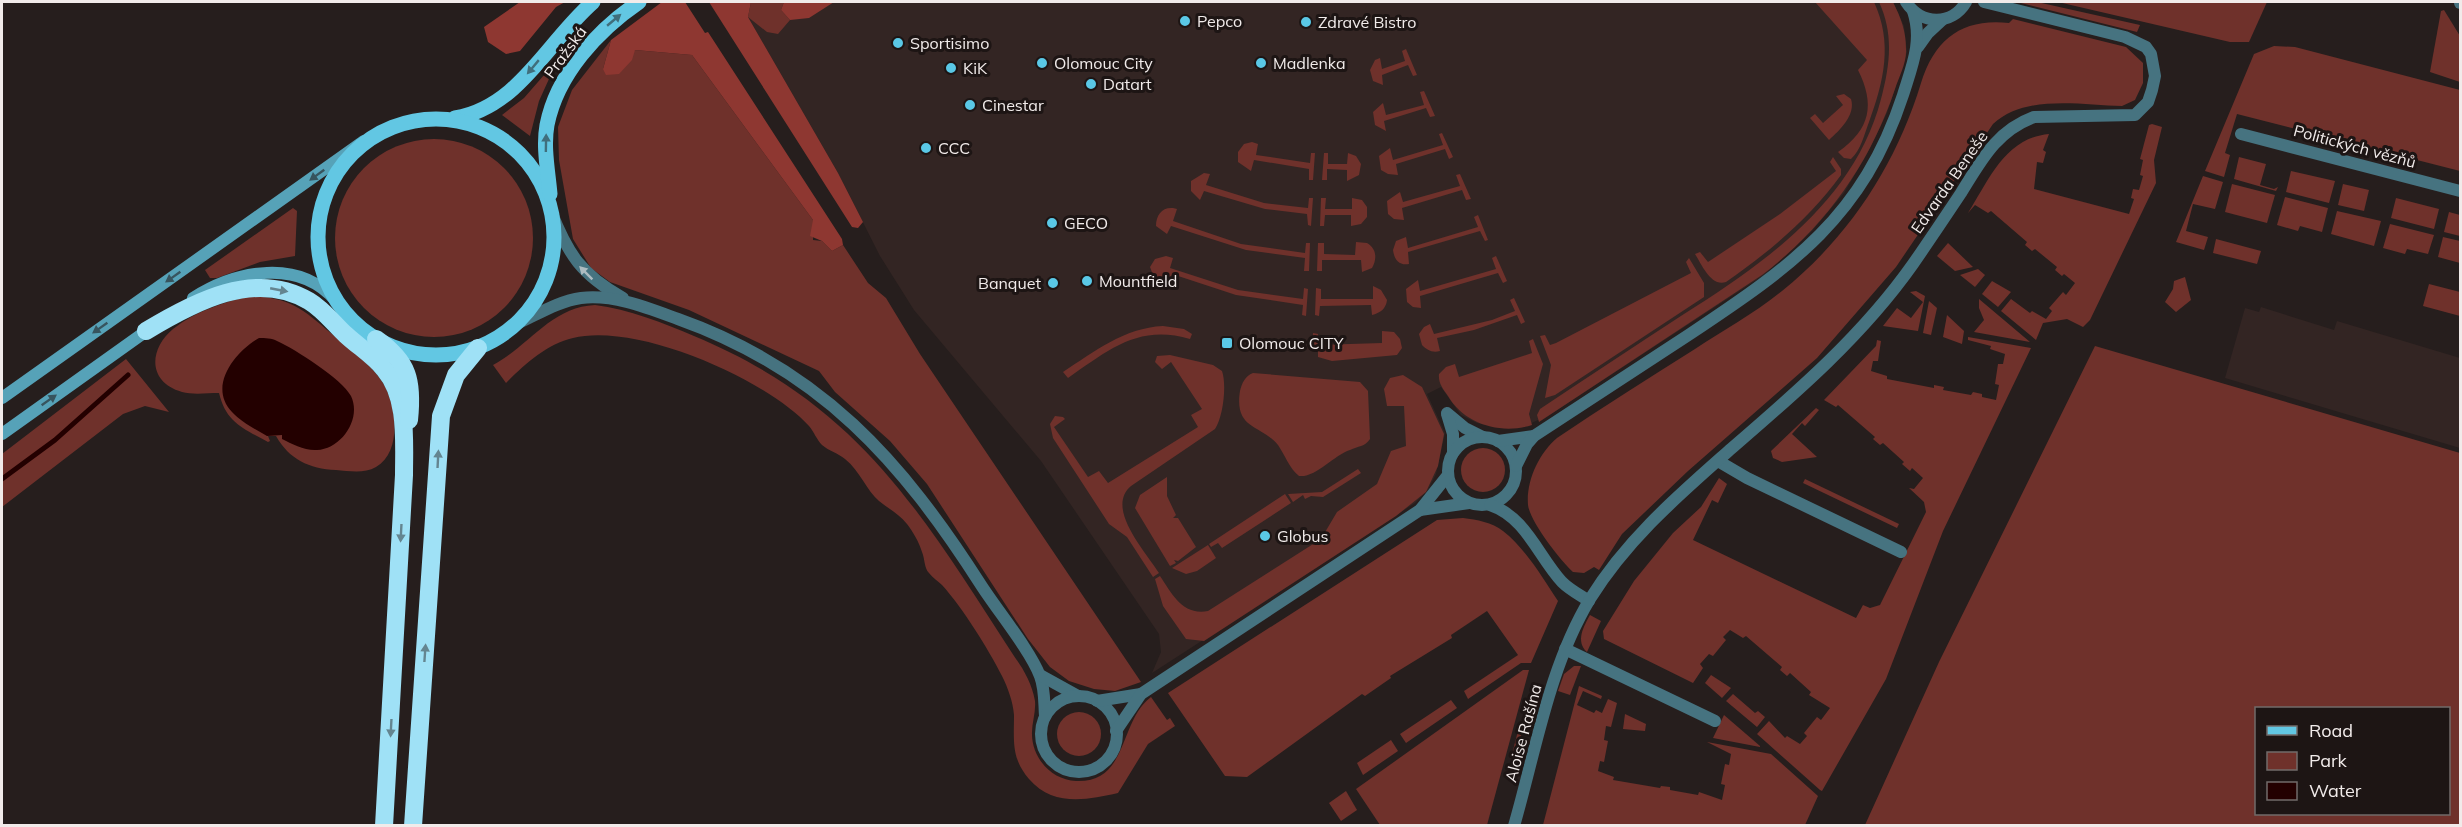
<svg xmlns="http://www.w3.org/2000/svg" width="2462" height="827" font-family="Mulish,sans-serif">
	<style>
		.built { fill: #332523 }
		.green { fill: #6f312b; fill-rule: evenodd }
		.forest { fill: #8e3731 }
		.water { fill: #230000 }
		.lines { fill: none; stroke-linecap: round; stroke-linejoin: round }
		.stream { stroke: #230000; stroke-width: 5 }
		.street { stroke: #467380; stroke-width: 12 }
		.secondary { stroke: #56a2b8; stroke-width: 12 }
		.primary { stroke: #62c7e3; stroke-width: 15 }
		.highway { stroke: #9fe1f6; stroke-width: 18 }
		.oneway { fill: #406e7c }
		.oneway2 { fill: #37545e }
		.oneway3 { fill: #adbbc0 }
		.oneway4 { fill: #648590 }
		.poi-dot { fill: #5ac8e6; stroke: #1d1514; stroke-width: 2 }
		.labels { text-anchor: middle; dominant-baseline: central; stroke-width: 6; stroke-linejoin: round; paint-order: stroke }
		.poi-label { font-size: 16px; fill: #f1ebea; stroke: #1d1514; text-anchor: start }
		.street-label { font-size: 16px; fill: #f1ebea; stroke: #1d1514 }
	</style>
	<rect width="100%" height="100%" fill="#261e1d"/>
	<g class="built">
		<polygon points="751,2 1893,2 1904,26 1907,52 1887,113 1867,154 1844,193 1812,231 1764,275 1551,414 1521,428 1502,428 1477,423 1461,415 1441,387 1427,394 1445,433 1436,474 1428,490 1415,503 1152,673 1161,652 1159,634 1041,461 914,310 880,256 838,173 748,17"/>
		<polygon points="2261,307 2334,330 2337,321 2460,358 2460,448 2225,378 2245,308 2259,312"/>
	</g>
	<g class="green">
		<polygon points="751,2 784,2 781,10 790,20 778,34 767,32 748,17"/>
		<path d="M1815 2H1874C1893 43 1884 81 1869 122 1864 135 1861 150 1851 159L1844 158 1838 152C1871 129 1875 104 1858 70L1867 60Z"/>
		<path d="M1879 2H1893C1901 18 1906 31 1906 49 1907 62 1899 77 1895 89 1870 164 1825 227 1762 275L1539 422 1537 415 1540 409C1588 377 1636 345 1684 314 1768 261 1855 199 1881 99 1890 65 1894 34 1879 2Z"/>
		<polygon points="2017,2 2037,2 2140,25 2137,32"/>
		<polygon points="2058,2 2267,2 2249,42 2230,42"/>
		<polygon points="2444,10 2460,36 2460,82 2430,72 2441,11"/>
		<path d="M2013 19 2126 47 2143 63V83L2135 100 2122 106C2080 105 2026 94 1993 124L1896 267 1817 358 1688 471 1622 534 1599 570 1594 567 1584 573 1573 572C1561 561 1530 522 1528 505 1526 481 1539 453 1557 438 1603 407 1649 378 1695 349 1724 330 1755 313 1782 291 1849 237 1896 165 1921 83 1935 38 1963 18 2009 23Z"/>
		<polygon points="611,40 603,69 635,50 692,55 813,220 813,240 822,241 832,251 843,245 868,283 886,298 920,354 1141,682 1115,691 1094,689 1069,681 1050,667 1028,639 927,484 890,441 835,392 819,371 689,310 610,282 591,268 573,239 559,160 558,127 572,90"/>
		<polygon points="2274,46 2295,47 2460,90 2460,171 2237,114 2225,153 2230,155 2224,177 2205,171 2254,54"/>
		<polygon points="1406,49 1417,75 1413,76 1408,65 1382,75 1383,85 1373,81 1370,70 1375,60 1380,58 1382,69 1405,61 1402,51"/>
		<polygon points="558,59 539,101 530,136 502,115 524,98"/>
		<polygon points="1424,91 1435,116 1430,117 1426,108 1384,121 1386,131 1375,125 1373,112 1383,103 1386,115 1424,105 1420,92"/>
		<path d="M1844 94 1851 99C1856 115 1840 130 1829 140L1810 118 1815 114 1823 123 1843 105 1836 96Z"/>
		<path d="M2152 124 2162 127 2154 160 2156 183 2090 320 2083 327 2067 319 2043 323 2036 340 2001 311 2011 299 2030 313 2032 311 2046 319 2052 311 2049 308 2063 292 2066 295 2075 283 2064 274 2062 276 2055 270 2057 267 2035 249 2032 251 2025 245 2027 242 1991 211 1988 213 1975 205 1968 213C1989 180 2005 138 2049 134L2043 150 2046 152 2043 163 2037 162 2034 189 2129 214 2134 199 2131 198 2133 189 2139 190 2143 176 2140 175 2143 160 2140 159 2149 125Z"/>
		<polygon points="1442,133 1453,157 1449,159 1445,149 1396,164 1398,175 1388,174 1381,170 1379,156 1390,148 1393,160 1443,145 1439,134"/>
		<circle cx="434" cy="238" r="99"/>
		<polygon points="1252,142 1258,144 1256,155 1310,163 1311,153 1315,153 1313,180 1309,180 1309,169 1254,160 1251,171 1238,162 1238,152 1244,144"/>
		<polygon points="1324,153 1328,153 1328,164 1347,164 1348,153 1356,156 1361,164 1359,175 1347,181 1347,170 1327,169 1327,180 1322,180"/>
		<path d="M1833 157 1841 169V175C1810 218 1769 252 1726 282 1711 287 1702 265 1695 254L1700 252 1708 262 1780 214 1836 171 1830 162Z"/>
		<polygon points="2239,157 2266,164 2260,185 2274,189 2278,187 2276,191 2234,179"/>
		<polygon points="2291,171 2335,181 2329,203 2286,192"/>
		<polygon points="1204,173 1210,174 1206,185 1264,203 1308,208 1309,198 1313,198 1311,226 1308,225 1307,214 1265,209 1204,191 1200,200 1191,191 1191,181"/>
		<polygon points="1460,174 1471,199 1466,200 1462,190 1402,208 1404,220 1394,219 1388,214 1387,201 1400,192 1403,202 1460,186 1456,175"/>
		<polygon points="2203,176 2223,182 2215,209 2193,204 2186,231 2208,237 2204,250 2176,242"/>
		<polygon points="2232,184 2275,195 2267,223 2225,212"/>
		<polygon points="2343,184 2369,190 2364,211 2338,205"/>
		<polygon points="2285,197 2328,208 2322,232 2300,226 2298,231 2277,225"/>
		<polygon points="1321,198 1326,198 1325,209 1352,209 1352,198 1362,200 1367,207 1367,217 1361,224 1351,226 1351,215 1325,215 1324,226 1320,226"/>
		<polygon points="2396,198 2439,209 2434,229 2391,218"/>
		<polygon points="293,208 297,211 295,256 260,262 217,278 210,278 205,270"/>
		<path d="M1173 208 1177 209 1173 221 1241 244 1305 253 1306 243H1310L1309 271H1304L1305 258 1246 250 1171 226 1167 234 1156 226C1156 215 1162 207 1173 208Z"/>
		<polygon points="2337,211 2381,221 2374,246 2331,234"/>
		<polygon points="2449,212 2460,215 2460,236 2444,232"/>
		<path d="M1478 215 1488 240 1485 241 1480 231 1408 252 1409 264C1399 266 1394 259 1393 250L1396 241 1406 237 1408 248 1478 227 1474 217Z"/>
		<polygon points="2390,224 2434,235 2428,254 2407,249 2405,254 2383,248"/>
		<polygon points="2443,237 2460,241 2460,263 2438,257"/>
		<polygon points="2216,239 2261,251 2257,264 2213,253"/>
		<path d="M1356 242 1367 243C1377 249 1377 259 1372 268L1362 272 1361 260H1322V271H1317L1318 243H1324V254L1355 255Z"/>
		<polygon points="1948,243 1973,267 1955,271 1937,256"/>
		<polygon points="1166,256 1173,258 1170,268 1238,290 1303,299 1304,288 1308,289 1306,316 1302,315 1303,305 1236,295 1172,274 1167,285 1153,275 1150,267 1155,259"/>
		<polygon points="1496,256 1507,281 1503,283 1498,273 1420,296 1421,308 1413,307 1407,302 1406,289 1418,280 1420,291 1496,269 1492,258"/>
		<polygon points="1689,258 1704,283 1704,297 1555,395 1545,398 1551,365 1540,336 1545,335 1550,345 1556,343 1691,273 1686,262"/>
		<polygon points="1978,269 1985,275 1975,287 1960,275"/>
		<polygon points="2185,277 2191,300 2176,312 2165,302 2173,289 2174,281"/>
		<polygon points="1992,281 2011,292 1998,307 1982,294"/>
		<polygon points="2429,284 2460,292 2460,316 2423,306"/>
		<path d="M1373 286 1381 290 1387 300C1386 309 1380 313 1372 315L1371 305 1320 306 1319 316 1315 315 1316 288 1321 289V299H1373Z"/>
		<polygon points="1916,291 1925,296 1918,331 1883,326 1897,308 1911,318 1923,302 1910,292"/>
		<path d="M249 296C294 297 305 312 337 338 353 352 371 364 383 383 396 404 403 451 376 467 364 474 349 471 336 470 309 469 289 459 276 436H268L270 441 268 442C242 428 226 422 219 393 207 393 193 395 182 392 147 382 149 349 173 329 195 311 223 303 249 296Z"/>
		<path d="M1514 298 1525 322 1521 324 1517 315 1474 330 1437 338 1440 351C1432 353 1427 350 1422 345L1419 334 1424 327 1430 324 1434 334 1492 320 1515 311 1510 300Z"/>
		<polygon points="1979,299 2030,342 1974,332 1984,320 1979,308"/>
		<polygon points="1929,301 1937,308 1931,335 1923,333"/>
		<path d="M595 305C629 309 663 323 694 336 860 405 921 513 1014 656 1024 670 1032 684 1035 701 1036 712 1032 722 1032 732 1031 757 1051 780 1076 781 1129 783 1118 722 1151 697L1167 720 1170 718 1175 726 1148 744 1118 793C1087 800 1053 807 1029 779 1011 758 1014 741 1014 715 1013 702 1008 688 1002 676 989 650 962 607 942 585 938 581 933 578 929 573 924 568 925 559 922 552 919 542 913 532 907 524 899 514 889 509 879 501 867 491 860 471 845 459 838 453 829 451 822 445 817 440 814 432 809 426 766 379 637 322 573 338 547 344 525 364 506 383L493 365C529 346 551 307 595 305Z"/>
		<polygon points="1947,315 1964,331 1962,344 1943,337"/>
		<path d="M1163 326 1184 329 1192 334 1190 339C1138 324 1109 350 1068 378L1063 372C1095 351 1124 328 1163 326Z"/>
		<polygon points="1382,331 1394,332 1400,339 1402,348 1397,355 1332,361 1318,357 1318,349 1312,348 1313,333 1318,334 1318,345 1382,343"/>
		<polygon points="1968,337 2031,348 1943,531 1886,679 1822,791 1820,790 1757,734 1769,721 1785,738 1787,736 1800,744 1807,736 1804,733 1817,717 1821,720 1830,708 1809,695 1811,692 1790,673 1787,676 1780,670 1782,667 1746,636 1743,638 1730,630 1723,637 1726,640 1713,656 1709,654 1700,664 1703,668 1693,683 1604,639 1603,631 1634,581 1673,533 1701,507 1719,478 1727,484 1718,503 1712,500 1693,540 1856,618 1863,605 1870,608 1880,605 1926,512 1924,502 1909,488 1914,489 1923,478 1912,468 1910,471 1902,464 1904,462 1883,443 1880,445 1873,439 1875,437 1838,405 1836,407 1824,400 1876,346 1877,340 1881,341 1878,361 1873,361 1871,371 1887,376 1887,379 1934,388 1934,385 1944,387 1943,390 1971,395 1973,392 1982,394 1982,397 1996,400 1999,385 1995,384 1998,364 2003,364 2005,354 1990,349 1991,346 1968,340"/>
		<path d="M1533 339 1543 364 1529 414 1532 425C1501 435 1464 424 1448 396 1443 389 1438 383 1439 374L1446 367 1455 364 1459 377 1532 353 1529 341Z"/>
		<path d="M2095 346 2460 453V825H1865L1939 662ZM2256 708H2448V814H2256Z"/>
		<path d="M1170 355 1213 365 1222 371C1227 385 1223 417 1215 429L1131 486C1105 508 1145 551 1159 573L1153 577 1127 537 1109 524 1053 438 1050 424 1055 416 1063 417 1065 419 1054 427 1088 477 1099 471 1108 483 1198 427 1191 415 1202 409 1171 362 1162 369 1155 362 1157 356Z"/>
		<polygon points="126,359 169,412 145,406 123,414 2,507 2,454"/>
		<path d="M1253 373 1360 382 1368 391 1370 439C1365 447 1358 446 1350 450 1334 455 1316 478 1299 476 1289 468 1285 455 1278 445 1261 424 1234 430 1240 391 1242 383 1245 376 1253 373Z"/>
		<path d="M1403 375 1422 387 1444 434 1438 466 1426 492 1396 516 1204 641 1186 639 1163 606 1155 579 1160 576C1172 594 1183 616 1208 611L1321 539 1337 512 1377 484 1391 451 1406 446 1404 406H1387L1384 389 1390 378Z"/>
		<polygon points="1816,408 1819,410 1805,426 1802,423 1792,434 1817,457 1782,462 1773,458 1771,451"/>
		<circle cx="1483" cy="470" r="22"/>
		<polygon points="1358,469 1361,473 1323,497 1311,496 1305,499 1303,495 1293,502 1288,494 1322,492"/>
		<polygon points="1167,477 1167,496 1176,515 1173,518 1178,518 1196,547 1178,561 1174,560 1176,563 1170,566 1135,508 1140,495"/>
		<polygon points="1805,479 1899,524 1897,528 1803,483"/>
		<polygon points="1285,494 1291,503 1222,548 1218,543 1211,547 1209,544"/>
		<path d="M1463 518C1477 520 1492 522 1503 531 1525 548 1543 578 1558 601L1531 663H1521L1468 699 1464 691 1518 655 1487 611 1451 635 1452 638 1390 676 1391 678 1365 696 1362 694 1247 777 1225 776 1168 693 1437 520Z"/>
		<polygon points="1208,545 1216,558 1197,571 1186,574 1172,568"/>
		<path d="M1590 615 1601 621 1587 652C1575 641 1584 626 1590 615Z"/>
		<polygon points="1574,666 1581,666 1570,695 1558,691 1564,674"/>
		<polygon points="1523,670 1529,670 1487,825 1380,825 1356,789"/>
		<polygon points="1711,675 1731,688 1722,698 1705,683"/>
		<polygon points="1579,686 1602,696 1601,699 1583,691 1577,705 1594,713 1596,710 1602,713 1608,699 1617,703 1611,727 1606,726 1604,740 1608,741 1604,762 1600,761 1598,771 1614,777 1613,780 1660,788 1661,786 1670,787 1670,790 1698,795 1699,792 1722,800 1725,785 1721,784 1725,764 1729,765 1731,754 1707,742 1771,754 1818,796 1805,825 1543,825"/>
		<polygon points="1733,694 1755,713 1758,711 1765,717 1757,727 1726,701"/>
		<polygon points="1451,700 1457,708 1406,743 1400,734"/>
		<circle cx="1079" cy="734" r="22"/>
		<polygon points="1625,714 1646,724 1645,731 1623,729"/>
		<polygon points="1724,715 1760,746 1760,747 1713,738"/>
		<polygon points="1518,731 1526,743 1523,761 1511,758"/>
		<polygon points="1391,740 1398,751 1363,775 1357,763"/>
		<polygon points="1346,791 1357,810 1341,821 1329,803"/>
	</g>
	<g class="forest">
		<polygon points="520,2 565,2 556,7 520,51 506,54 488,42 484,27"/>
		<polygon points="662,2 685,2 705,33 708,32 842,239 843,245 832,251 822,241 810,236 813,220 692,55 635,50 632,60 619,74 606,75 603,69 611,40"/>
		<polygon points="709,2 751,2 748,17 838,173 863,222 858,228 852,227"/>
		<polygon points="784,2 834,2 809,18 790,20 781,10"/>
	</g>
	<path class="water" d="M259 338C265 338 272 338 277 341 295 349 342 379 351 396 362 419 341 449 317 450 305 451 292 444 282 439V435L267 436C255 429 241 422 232 412 207 386 236 351 259 338Z"/>
	<g class="lines">
		<polyline class="stream" points="2,479 55,440 128,375"/>
		<g class="street">
			<path d="M1906 2C1921 25 1952 26 1966 2"/>
			<polyline points="2460,2 2460,3"/>
			<polyline points="1918,47 1928,33 1942,20"/>
			<polyline points="2241,134 2460,191"/>
			<path d="M551 211C568 255 582 275 623 298"/>
			<path d="M514 325C535 316 558 301 581 298 614 294 648 308 678 319 821 370 901 460 981 585 997 610 1030 650 1040 676 1045 689 1044 703 1045 716"/>
			<polyline points="1447,413 1465,428 1483,437"/>
			<polyline points="1447,414 1453,434 1453,453"/>
			<circle cx="1482" cy="471" r="34"/>
			<polyline points="1498,441 1534,436"/>
			<polyline points="1718,461 1747,478 1901,552"/>
			<path d="M1516 466 1527 444 1534 436C1586 402 1638 368 1690 334 1792 266 1863 217 1903 95 1912 66 1923 41 1913 11"/>
			<path d="M1490 505C1526 517 1538 556 1562 582 1570 590 1580 595 1589 601"/>
			<polyline points="1420,510 1469,503"/>
			<polyline points="1565,649 1715,721"/>
			<polyline points="1040,675 1078,696"/>
			<circle cx="1079" cy="734" r="38"/>
			<polyline points="1097,701 1141,694"/>
			<polyline points="1116,731 1141,694 1420,510 1448,475"/>
			<path d="M1514 826C1536 750 1549 667 1590 599 1628 538 1679 495 1732 448 1797 392 1863 335 1913 264 1929 241 1945 217 1961 193 1981 161 1996 131 2034 117L2135 115 2148 102 2152 90 2155 76 2151 54 2146 47 2125 37 1984 2"/>
		</g>
		<g class="secondary">
			<path d="M193 298C237 270 299 258 336 301"/>
			<polyline points="2,398 364,141"/>
			<polyline points="2,434 152,327"/>
		</g>
		<g class="primary">
			<path d="M455 118C519 107 547 42 593 2"/>
			<circle cx="436" cy="237" r="118"/>
			<path d="M550 194C548 171 543 147 547 125 557 74 598 30 639 2"/>
		</g>
		<g class="highway">
			<path d="M146 331C194 302 255 269 309 301 324 310 334 324 346 335 359 347 374 356 384 369 408 397 404 440 404 475L384 826"/>
			<path d="M376 339C409 362 413 381 409 420"/>
			<polyline points="413,826 441,416 456,375 478,348"/>
		</g>
	</g>
	<defs><path id="oneway-solid" d="M-6-.8H1V-3.2L6.5 0L1 3.2V.8H-6Z" transform="scale(1.5)"/></defs>
	<g class="oneway">
		<use href="#oneway-solid" transform="translate(614 20) rotate(-40)"/>
		<use href="#oneway-solid" transform="translate(533 67) rotate(130)"/>
		<use href="#oneway-solid" transform="translate(546 143) rotate(-89)"/>
	</g>
	<g class="oneway2">
		<use href="#oneway-solid" transform="translate(317 175) rotate(144)"/>
		<use href="#oneway-solid" transform="translate(173 277) rotate(145)"/>
		<use href="#oneway-solid" transform="translate(100 328) rotate(145)"/>
		<use href="#oneway-solid" transform="translate(49 400) rotate(-35)"/>
	</g>
	<use class="oneway3" href="#oneway-solid" transform="translate(586 273) rotate(-135)"/>
	<g class="oneway4">
		<use href="#oneway-solid" transform="translate(279 290) rotate(11)"/>
		<use href="#oneway-solid" transform="translate(438 459) rotate(-87)"/>
		<use href="#oneway-solid" transform="translate(401 533) rotate(93)"/>
		<use href="#oneway-solid" transform="translate(425 653) rotate(-86)"/>
		<use href="#oneway-solid" transform="translate(391 728) rotate(93)"/>
	</g>
	<g class="poi-dot">
		<circle cx="1185" cy="21" r="6"/>
		<circle cx="1306" cy="22" r="6"/>
		<circle cx="898" cy="43" r="6"/>
		<circle cx="1042" cy="63" r="6"/>
		<circle cx="1261" cy="63" r="6"/>
		<circle cx="951" cy="68" r="6"/>
		<circle cx="1091" cy="84" r="6"/>
		<circle cx="970" cy="105" r="6"/>
		<circle cx="926" cy="148" r="6"/>
		<circle cx="1052" cy="223" r="6"/>
		<circle cx="1087" cy="281" r="6"/>
		<circle cx="1053" cy="283" r="6"/>
		<rect x="1221" y="337" width="12" height="12" rx="3"/>
		<circle cx="1265" cy="536" r="6"/>
	</g>
	<g class="labels">
		<g class="poi-label">
			<text x="1197" y="21">Pepco</text>
			<text x="1318" y="22">Zdravé Bistro</text>
			<text x="910" y="43">Sportisimo</text>
			<text x="1054" y="63">Olomouc City</text>
			<text x="1273" y="63">Madlenka</text>
			<text x="963" y="68">KiK</text>
			<text x="1103" y="84">Datart</text>
			<text x="982" y="105">Cinestar</text>
			<text x="938" y="148">CCC</text>
			<text x="1064" y="223">GECO</text>
			<text x="1099" y="281">Mountfield</text>
			<text x="1041" y="283" text-anchor="end">Banquet</text>
			<text x="1239" y="343">Olomouc CITY</text>
			<text x="1277" y="536">Globus</text>
		</g>
		<g class="street-label">
			<text transform="translate(565 52) rotate(-54)">Pražská</text>
			<text transform="translate(2355 146) rotate(15)">Politických vězňů</text>
			<text transform="translate(1949 182) rotate(-55)">Edvarda Beneše</text>
			<text transform="translate(1523 733) rotate(-75)">Aloise Rašína</text>
		</g>
	</g>
	<rect width="2462" height="827" fill="none" stroke="#f1ebea" stroke-width="6"/>
	<rect x="2255" y="707" width="195" height="108" fill="#1d1514" stroke="#726b6a" stroke-width="1.5"/>
	<rect x="2267" y="726" width="30" height="9" fill="#62c7e3" stroke="#726b6a" stroke-width="1.5"/>
	<text x="2309" y="737" font-size="18" fill="#f1ebea">Road</text>
	<rect x="2267" y="752" width="30" height="18" fill="#6f312b" stroke="#726b6a" stroke-width="1.5"/>
	<text x="2309" y="767" font-size="18" fill="#f1ebea">Park</text>
	<rect x="2267" y="782" width="30" height="18" fill="#230000" stroke="#726b6a" stroke-width="1.5"/>
	<text x="2309" y="797" font-size="18" fill="#f1ebea">Water</text>
</svg>
